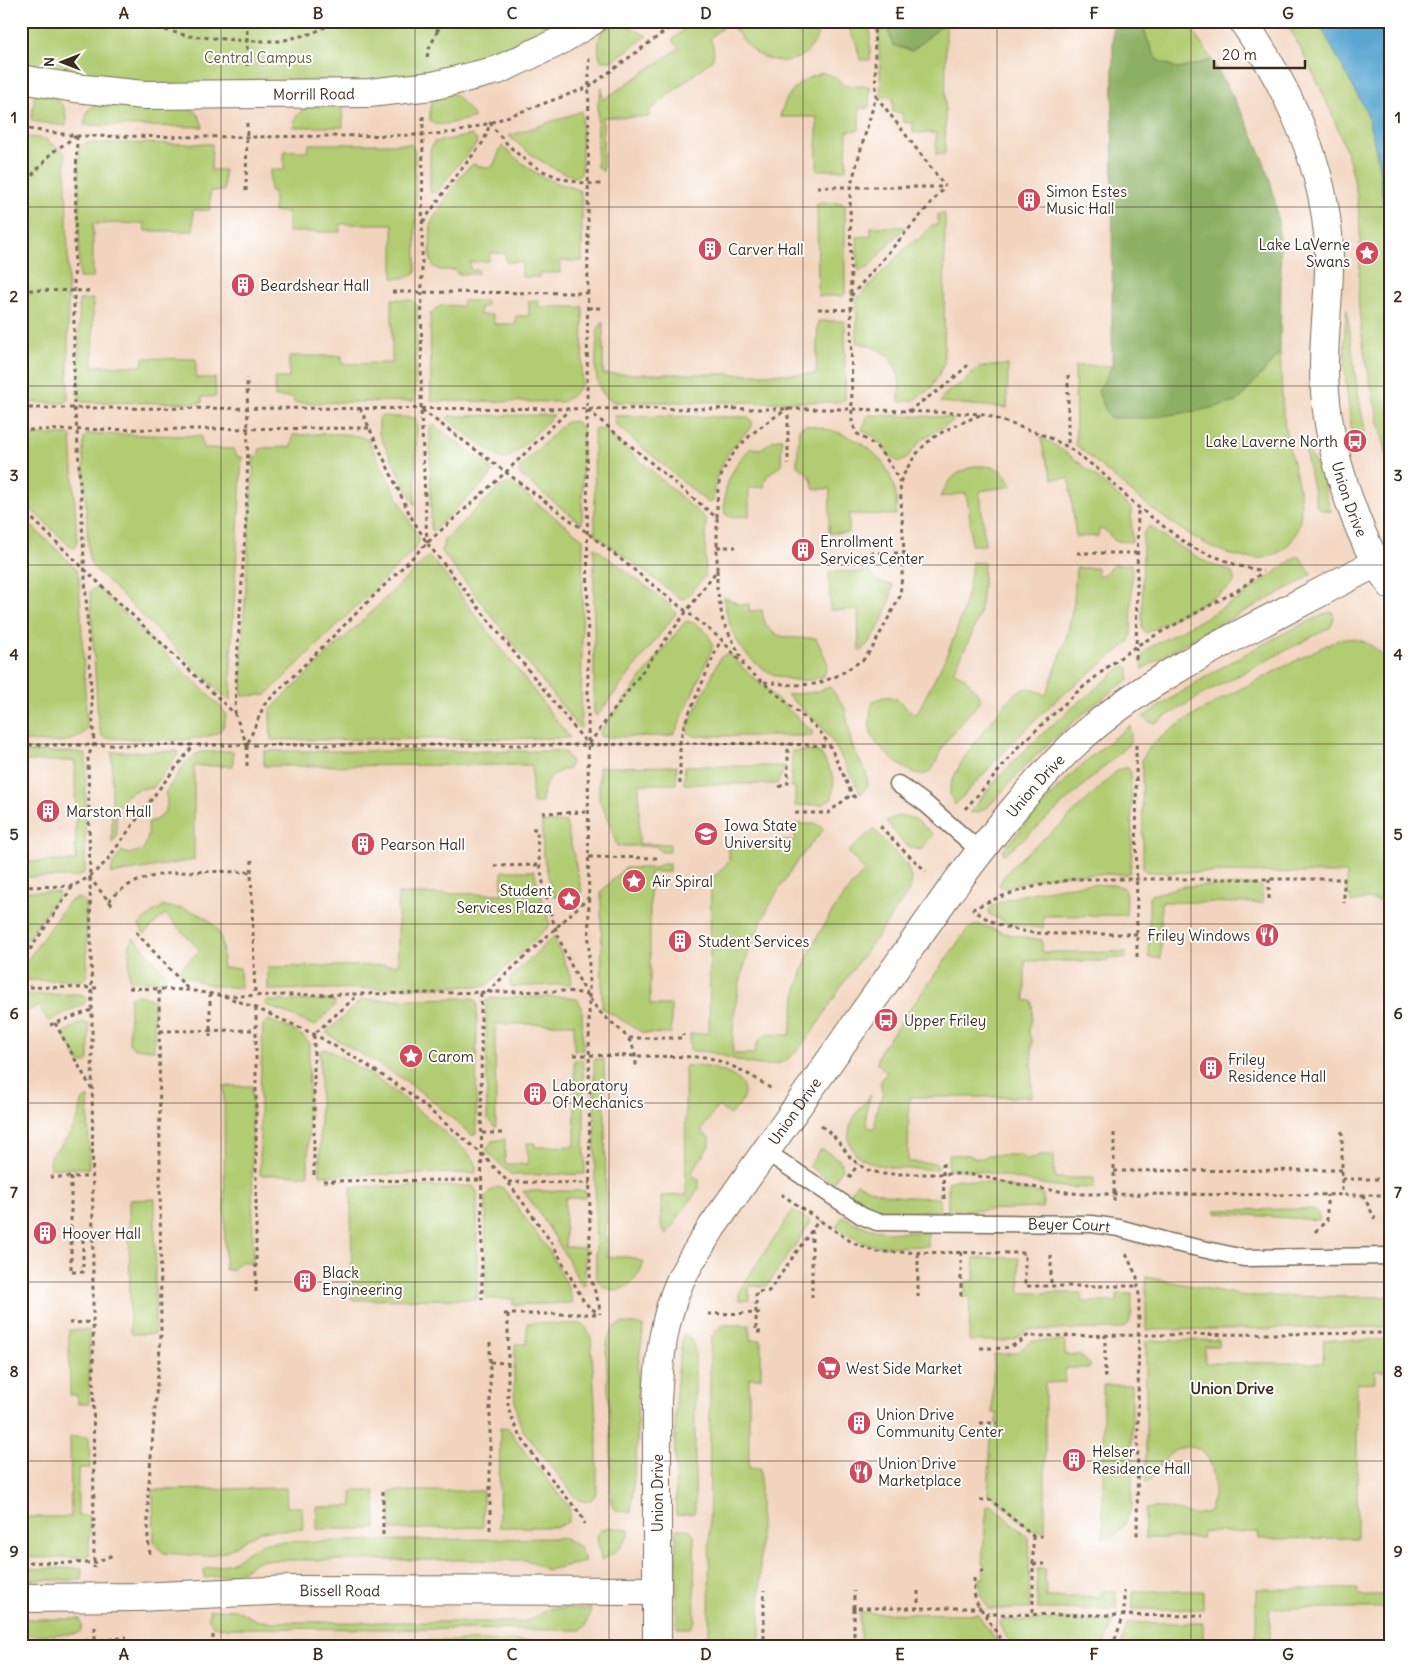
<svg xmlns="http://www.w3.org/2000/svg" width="1412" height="1668" font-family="Delius,sans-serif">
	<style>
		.built { fill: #f2d4be }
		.green { fill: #b1cc72; stroke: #767b48 }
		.forest { fill: #8cb064; stroke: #646d41 }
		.water { fill: #59a6d2; stroke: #4a6878 }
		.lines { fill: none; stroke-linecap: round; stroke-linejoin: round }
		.service-casing { stroke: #796b59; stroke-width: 19 }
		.minor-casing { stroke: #796b59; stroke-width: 30 }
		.tertiary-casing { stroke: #796b59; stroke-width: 30 }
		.path { stroke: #796b59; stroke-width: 3; stroke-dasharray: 4 4; stroke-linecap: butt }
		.service { stroke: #fff; stroke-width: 16 }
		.minor { stroke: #fff; stroke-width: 28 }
		.tertiary { stroke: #fff; stroke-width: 28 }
		.grid { fill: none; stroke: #3b2a1e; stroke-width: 1; stroke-opacity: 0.55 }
		.labels { text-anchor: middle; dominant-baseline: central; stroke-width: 4; stroke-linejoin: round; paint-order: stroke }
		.park-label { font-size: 15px; fill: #5e5b37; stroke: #fff }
		.street-label { font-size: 15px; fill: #3b2a1e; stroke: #fff }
		.poi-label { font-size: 15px; fill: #3b2a1e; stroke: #fff; text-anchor: start }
		.neighbourhood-label { font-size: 16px; font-weight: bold; fill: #3b2a1e; stroke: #fff }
		.neatline { fill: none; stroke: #3b2a1e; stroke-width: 2 }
		.grid-label { font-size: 16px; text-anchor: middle; font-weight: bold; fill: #3b2a1e }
	</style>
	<rect width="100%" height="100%" fill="#fff"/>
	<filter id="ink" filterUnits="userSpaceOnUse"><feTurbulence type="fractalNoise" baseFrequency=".02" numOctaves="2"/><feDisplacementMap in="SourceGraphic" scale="10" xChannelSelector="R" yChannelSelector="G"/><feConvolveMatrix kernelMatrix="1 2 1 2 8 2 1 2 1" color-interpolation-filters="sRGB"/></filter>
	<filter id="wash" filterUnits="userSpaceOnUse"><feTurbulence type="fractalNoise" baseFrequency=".0096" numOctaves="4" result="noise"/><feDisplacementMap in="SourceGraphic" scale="20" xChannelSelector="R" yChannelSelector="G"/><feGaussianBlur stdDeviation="1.12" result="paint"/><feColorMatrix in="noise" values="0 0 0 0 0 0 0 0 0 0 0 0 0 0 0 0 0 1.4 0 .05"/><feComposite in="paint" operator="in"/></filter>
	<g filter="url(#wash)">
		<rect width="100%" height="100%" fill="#ece4c6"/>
		<rect class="built" x="21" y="21" width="1370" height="1626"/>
		<g class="green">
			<polygon points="21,21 592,21 556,43 369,93 21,79"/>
			<path d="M619 21 647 36 612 61H602C596 52 599 42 601 32Z"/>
			<path d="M694 21H818C821 56 786 71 758 54 746 47 738 32 729 22L710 38C714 46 715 51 712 60L650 110 649 117H603V172L597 167 598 102 602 88 603 100 679 48 672 40Z"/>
			<polygon points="845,21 870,21 870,60 860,60 856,43"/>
			<polygon points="878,21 885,21 893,45 912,51 946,22 945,154 936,154 936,133 913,133 913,123 903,122 902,113 893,112 893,98 881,97"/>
			<polygon points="1142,21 1186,21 1212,60 1179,69 1157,60 1147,39"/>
			<path d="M1286 21H1318L1367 113 1378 159 1384 210 1387 260 1391 279V471C1378 418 1364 365 1359 311 1357 292 1360 272 1360 254 1361 228 1358 192 1351 167 1336 116 1311 68 1286 21Z"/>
			<path d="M823 73 834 76 845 86H870L869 108H859V130L847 131 846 170H817V117H780C785 94 800 78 823 73Z"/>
			<path d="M35 92C59 99 67 100 66 126L31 121Z"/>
			<path d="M455 94 475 117C467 119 433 131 430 120 429 113 432 103 433 96Z"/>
			<path d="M98 102 187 106C197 112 200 116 203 127L84 125 88 110Z"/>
			<path d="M309 106H342L343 127H293C295 116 299 111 309 106Z"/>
			<path d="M582 111V170L580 175 575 177C549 169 529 154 509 136Z"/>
			<polygon points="472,135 477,141 476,145 456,167 436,193 430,192 430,150 434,142"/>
			<polygon points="21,136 45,139 65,153 68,255 68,400 64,403 21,402"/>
			<polygon points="87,143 212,144 211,170 224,170 224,191 210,191 210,210 193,210 193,231 145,231 144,223 93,224 93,278 79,278 79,150 82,145"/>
			<path d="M309 144H411L415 150 416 272C409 279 402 278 393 278V224H340V232H288V212H274V191H270V170H284V151H308Z"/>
			<path d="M502 146C517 159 535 175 554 182 563 186 572 186 580 191L582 199V261H560V273H539V277H522V262H506L505 253H490L489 261 470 262V270H478V274H457L456 270H439L433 266 430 258 431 223 451 190 462 174 473 164 488 168 493 166Z"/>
			<polygon points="817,203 842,203 845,205 845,294 842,296 818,296"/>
			<path d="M938 214H945L944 365 931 388 914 400 899 402C899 393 901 383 898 374 892 355 876 345 857 343V301L859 296 915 239 917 241 932 225H938Z"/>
			<polygon points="871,227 905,227 867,268 860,271 858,269 857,237 871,236"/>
			<polygon points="93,299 93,366 142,366 143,358 196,359 196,378 215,378 216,397 202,397 202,403 82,402 79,398 79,300"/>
			<polygon points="392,299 412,300 417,305 415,401 294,403 293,397 275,397 275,378 289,378 289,356 342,356 342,364 392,363"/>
			<path d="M463 301H486V307H480V315H493L494 324H515L516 316H529V301H539V307H583L582 383C577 392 571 397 562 402L432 401 431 399 430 313H433C438 302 452 306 462 306Z"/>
			<path d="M1347 309 1356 380 1365 431 1353 437C1346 394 1341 352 1347 309Z"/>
			<path d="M818 321H845V399L842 402H614C588 391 597 352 598 329L603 322V374H816Z"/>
			<path d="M1280 353C1282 379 1281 407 1286 433 1290 457 1305 495 1300 519 1298 531 1292 544 1281 551 1227 588 1117 478 1076 445L1075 366H1112L1099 392 1237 402Z"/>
			<polygon points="1008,365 1007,408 940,402 945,394 963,382 979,367"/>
			<path d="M554 415C544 425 518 453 508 458 504 460 504 459 500 458L471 438 447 418 449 416Z"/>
			<path d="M868 415 951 417 953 420 952 422 922 439 906 459 900 462C884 456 883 438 862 430Z"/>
			<polygon points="381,416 415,418 417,422 415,505 379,434 379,418"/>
			<path d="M614 416 748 417 752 421V427C729 447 714 470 713 501L710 503 707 502 616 425Z"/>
			<polygon points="574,421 579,424 583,431 582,524 520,475 520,467 566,422"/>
			<polygon points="432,424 489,466 492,473 490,477 433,531 431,530 430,426"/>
			<path d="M807 425C848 432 885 447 895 491 897 499 896 507 896 515L849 514V533H829L830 489H813C813 477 807 472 797 466L799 430 801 427Z"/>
			<polygon points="594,429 605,430 706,519 705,576 686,598 682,599 677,596 595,534"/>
			<polygon points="87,434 201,436 203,448 233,449 237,456 242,457 231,656 231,699 228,700 93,567 89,560 83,451 84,438"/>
			<polygon points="21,435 68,435 71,436 77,542 75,547 72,548 21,500"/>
			<path d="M293 435C313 435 351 430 368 440L418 537 419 542 414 550 266 695 242 696V650L254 456H258L260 449 264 448 291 447Z"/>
			<path d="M782 438 781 466C772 471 764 476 764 487L749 488V516L730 517 725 514C721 489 733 465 751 448L761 449 774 440Z"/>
			<path d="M1041 438C1074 453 1104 485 1131 508L1132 542 1115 541 1106 531 1099 529 1098 536 1076 537 1069 478 1053 479 1044 453Z"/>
			<polygon points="1304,445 1320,471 1331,512 1322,510 1317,507"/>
			<path d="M975 466C996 466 1003 467 1012 486L980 491 985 545H971L970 518 966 493 940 497C951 477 954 473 975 466Z"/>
			<polygon points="511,483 583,539 581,728 578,727 442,552 444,540 501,486"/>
			<path d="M21 516 72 564 77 571 79 578 87 728C77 748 41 741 21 741Z"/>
			<path d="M1149 526C1168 540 1189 553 1210 564 1217 567 1232 568 1234 576 1236 582 1231 586 1228 589L1146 633 1143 630 1142 626 1143 534Z"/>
			<polygon points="594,547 669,604 676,613 598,715 595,715 594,713"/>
			<polygon points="428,557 435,562 570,738 271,740 270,710"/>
			<path d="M1296 557H1300L1311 574 1300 582 1181 645 1143 669C1141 660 1141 656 1147 649L1237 600Z"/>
			<path d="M972 562 984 563C983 580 983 597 979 614 973 634 963 653 953 672L963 676 980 696V702C969 714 948 736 941 750 938 757 936 768 928 773 915 782 876 748 872 735 868 725 870 712 873 701 897 690 898 703 916 715 944 661 966 624 972 562Z"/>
			<path d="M1132 564 1131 636 1129 642 1056 700 1019 736 955 805C954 802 951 798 950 795 947 771 994 719 1009 699 1025 684 1027 687 1046 695L1066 640 1074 602 1076 568H1097L1098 576 1104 574 1113 565Z"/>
			<path d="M829 572H870L878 582 893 585C889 611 879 631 862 651H859L858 610H830Z"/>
			<path d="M98 588 221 707 226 714C225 723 224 730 215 734 195 744 130 738 105 738L101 735 98 720 90 592 93 589Z"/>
			<path d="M724 597 740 605 749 604V611L762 610C765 642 792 638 816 638L828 664 824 676C808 683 791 681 775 675 742 660 728 632 724 597Z"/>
			<path d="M1332 611 1334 617 1331 627 1210 690 1155 723 1150 722 1143 717C1203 677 1266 639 1332 611Z"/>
			<path d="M687 621C700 624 714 636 712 649L677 729 673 734 667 736 601 737 599 734 600 731 684 623Z"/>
			<path d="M1346 638C1369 640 1375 647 1391 664V903L1368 899 1351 903V897L1347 896V873L1147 872 1143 869V863L1142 759 1152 744 1178 725 1223 698 1332 642Z"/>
			<polygon points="724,655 732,655 741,666 812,731 812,736 694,736 688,733 688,726 720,658"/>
			<path d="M1126 666 1129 668V679L1096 703 1054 739 1025 766 989 806 978 812 970 813C1011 756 1068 711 1122 667Z"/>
			<polygon points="830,687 845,708 852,746 866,773 868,785 861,794 834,744 821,726 787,695 814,692"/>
			<path d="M1130 726 1131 738 1128 745 1033 831 1005 854 1002 852C1040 805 1080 761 1130 726Z"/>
			<path d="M177 751 178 754 153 788C121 788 113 807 117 836L112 843V752Z"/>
			<path d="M233 751V766H194V860L111 874 113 864 122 851 128 854 143 850C148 840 149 834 148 822 163 819 171 808 165 793L187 761 194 755 201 752Z"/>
			<path d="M264 751H561L566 753 571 763 569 769C550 771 542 785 542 803H532V765L264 766Z"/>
			<polygon points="792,751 816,751 822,755 834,778 832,799 823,804 795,806 795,787 791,787"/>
			<polygon points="21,752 78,752 86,754 85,869 83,874 77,877 21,877 21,862 76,861 75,761 21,761"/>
			<polygon points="677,766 676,784 639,784 639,844 670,844 670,852 661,852 656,846 617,846 608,819 599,800 599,767"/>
			<polygon points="685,766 785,766 777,784 684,784"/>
			<path d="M1123 768H1128L1131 773 1132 853 1130 872 1126 874H1077L1046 877 1003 888 999 885C1009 863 1046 838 1065 821 1083 804 1100 787 1118 770Z"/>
			<path d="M905 816 915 819 933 834 922 849C906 852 895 832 886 821L895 817Z"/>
			<polygon points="542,822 566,822 582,892 574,900 560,895 553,896 543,854"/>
			<path d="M795 824H816L824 829C769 890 729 970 733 1054H754C759 1029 770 1035 790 1035 793 1019 794 1002 798 986 810 942 834 904 865 871L848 852 874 829 907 865 912 881 909 891C889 921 866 950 845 981 831 1001 803 1055 780 1063 757 1070 734 1058 713 1053 706 1051 698 1051 690 1051V1034L709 1033 711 876H715L729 861V844H776L777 841H795Z"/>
			<polygon points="661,864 669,864 669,872 650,872 650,1005 671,1005 671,1034 643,1033 602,1008 601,892 624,868 656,868"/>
			<polygon points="502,871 534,871 550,925 486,986 268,990 268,967 398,965 398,894 502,894"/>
			<path d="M1087 884 1116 885 1124 888 1127 900 1126 915 1043 916V928C1024 927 1006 924 989 914V910C999 895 1068 886 1087 884Z"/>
			<polygon points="1258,885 1262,887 1263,903 1161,902 1161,958 1149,958 1149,898 1151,895 1184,886"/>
			<polygon points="21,891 58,892 59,894 21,948"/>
			<polygon points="76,898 82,899 86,903 87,976 83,980 21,980 21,969 68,902"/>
			<path d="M163 906C188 909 217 913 222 944 223 952 222 960 223 968H240L241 988C218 986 198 985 178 971L200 950 165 914 144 934 139 925 151 914Z"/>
			<path d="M975 925H981L1011 935 1042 940V952H1125L1126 958H1108V961H1025V1000L1032 1001C1032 1006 1033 1013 1032 1019 1031 1026 1026 1031 1032 1039V1097H909L908 1162 937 1163 938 1169C910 1169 835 1173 851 1124 855 1113 864 1104 871 1095 867 1105 865 1114 867 1125L871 1128H875L876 1110 883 1095 880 1083 887 1072C877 1064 875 1064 880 1051L966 931Z"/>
			<polygon points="554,936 572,980 571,984 512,987 510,985 510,978"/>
			<polygon points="132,938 137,941 166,975 166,982 129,980 129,947"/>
			<polygon points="77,994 84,995 86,999 84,1004 48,1021 39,1006 21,1014 21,995"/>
			<polygon points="139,995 154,1000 154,1050 133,1048 129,1043 130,997"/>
			<polygon points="565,997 577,999 582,1007 583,1050 574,1050 574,1024 495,1024 496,1128 487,1119 486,1007 487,1000 490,998"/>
			<polygon points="471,998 475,999 477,1004 476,1133 474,1135 471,1135 428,1097 403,1079 326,1033 361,1000"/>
			<polygon points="330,1000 335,1002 334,1007 315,1026 264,1004 267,1001"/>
			<path d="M268 1020C281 1026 300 1030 309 1043L308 1175H260V1091L263 1025Z"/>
			<polygon points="83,1022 89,1025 89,1059 86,1063 79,1062 64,1036 64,1032"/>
			<path d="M326 1049C381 1077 428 1116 473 1158 476 1163 478 1168 475 1173L320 1175V1053L322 1050Z"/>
			<path d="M594 1059H604L607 1257H629L644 1262C641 1270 637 1278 631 1283 619 1295 599 1291 596 1274Z"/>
			<polygon points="574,1060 583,1060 585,1174 512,1175 488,1153 487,1149 492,1141 505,1139 505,1164 528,1164 527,1143 535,1143 535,1147 575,1146"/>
			<path d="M698 1065C727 1070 765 1083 730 1115L718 1106 701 1131 709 1138V1146L691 1174 699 1180V1188L666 1235 661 1228V1196L686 1195 685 1066Z"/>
			<path d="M224 1086H252L253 1266C245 1259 238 1261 233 1270H225Z"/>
			<path d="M88 1097 89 1168H50V1155C67 1143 79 1122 82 1101Z"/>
			<polygon points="820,1150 824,1150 840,1160 842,1169 833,1183 809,1166"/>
			<path d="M948 1155H970L974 1158H983L988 1155H1021L1025 1159H1034L1039 1155H1054L1055 1178H1094V1188C1074 1188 1056 1187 1036 1183 1006 1177 979 1169 948 1169Z"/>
			<polygon points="957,1179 988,1182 1043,1194 1043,1208 948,1211 948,1182"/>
			<path d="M857 1183C883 1199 910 1197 939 1198L940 1211C906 1211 877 1216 849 1194Z"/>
			<polygon points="473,1186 477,1192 477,1299 352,1300 351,1187"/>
			<polygon points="498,1187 503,1188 550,1252 568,1287 573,1303 513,1305 513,1299 486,1299 486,1196 490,1191"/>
			<path d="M523 1191H585V1198H565V1247L585 1248V1285H581C564 1252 546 1220 523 1191Z"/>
			<polygon points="155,1199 155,1334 132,1334 130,1329 129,1200"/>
			<path d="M1312 1209C1318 1211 1319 1213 1319 1220L1216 1213V1210Z"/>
			<polygon points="793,1210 811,1222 767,1286 749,1286 749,1300 739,1300 739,1291"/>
			<path d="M843 1216C875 1236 892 1232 928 1232V1246C908 1246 884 1249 864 1243 854 1239 845 1233 836 1227Z"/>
			<path d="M974 1258H1019L1020 1293H1081L1082 1302H1117V1294H1132C1131 1307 1135 1328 1118 1329L1028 1330 1015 1339 1006 1341H969L970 1298 965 1297V1282L974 1281Z"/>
			<polygon points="1146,1277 1245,1296 1391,1297 1391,1327 1146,1330"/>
			<path d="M527 1323 582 1324 587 1329 591 1338 597 1435V1491C593 1501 587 1504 577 1499L523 1430C510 1404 515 1372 515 1344H527Z"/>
			<path d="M624 1323 635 1324 644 1327 638 1365 637 1443 631 1513 615 1510 610 1501 611 1437 606 1352C608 1338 609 1327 624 1323Z"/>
			<path d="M725 1325H750V1340H761V1378H749V1468L760 1469V1647H709L710 1353C711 1338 711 1331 725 1325Z"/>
			<polygon points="69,1330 89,1330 89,1404 78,1404 77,1395 70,1395"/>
			<path d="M684 1333C692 1339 694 1345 695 1355V1508L694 1513 676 1515C676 1454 671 1393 684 1333Z"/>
			<path d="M1219 1340V1346H1205V1363H1323L1324 1340H1391V1371H1375V1382L1357 1383V1538L1259 1539 1258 1532H1202V1538H1145V1509C1152 1508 1159 1507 1166 1508 1183 1511 1191 1519 1209 1511 1210 1507 1213 1501 1214 1496 1216 1474 1210 1437 1178 1449 1166 1454 1157 1470 1150 1481L1146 1482V1341Z"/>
			<path d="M1033 1341H1065V1355H1080L1090 1364V1368H1065V1382L1045 1383V1530H1031L991 1495H988L991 1435H997V1412H992L994 1354C1002 1354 1012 1355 1019 1351 1024 1347 1028 1344 1033 1341Z"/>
			<polygon points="1103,1385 1132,1385 1132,1506 1125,1524 1112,1538 1103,1538"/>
			<polygon points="500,1428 509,1429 524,1451 567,1504 570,1511 568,1522 557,1527 499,1527"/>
			<polygon points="70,1437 89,1437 90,1468 78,1468 78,1516 90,1516 89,1555 85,1557 21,1558 21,1517 71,1517"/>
			<polygon points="286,1488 287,1507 302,1507 303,1529 260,1531 225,1552 205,1556 164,1553 157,1547 154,1542 153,1490"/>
			<polygon points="352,1491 375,1491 376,1529 317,1529 317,1507 352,1506"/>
			<polygon points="390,1491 483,1491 483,1527 391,1530"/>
			<polygon points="991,1505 1029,1538 1030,1609 989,1609 980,1594 980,1578 984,1578 984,1564 982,1564 987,1506"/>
			<path d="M608 1527 630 1530C625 1545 615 1554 601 1560L597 1537C598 1531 602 1529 608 1527Z"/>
			<path d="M676 1529C684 1529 691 1528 694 1535L695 1621 690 1628H677Z"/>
			<path d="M560 1538C575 1541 582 1548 585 1562L546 1570 533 1562 524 1560H263C251 1562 251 1567 242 1571 230 1576 216 1576 204 1578V1570L207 1568 231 1563 259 1545 272 1542Z"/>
			<polygon points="82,1568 82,1580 21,1580 21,1569"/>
			<polygon points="1037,1569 1045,1569 1046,1597 1101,1597 1102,1591 1116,1591 1116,1609 1037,1609"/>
			<polygon points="1256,1589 1358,1589 1358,1595 1391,1595 1391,1608 1270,1608 1270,1647 1256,1647"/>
			<rect x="1133" y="1591" width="70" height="18"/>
			<path d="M551 1608 591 1609 586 1626 580 1630 227 1628 213 1626 209 1619V1610L235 1609 256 1620 268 1622H522C539 1619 537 1613 551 1608Z"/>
			<polygon points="860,1613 978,1614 1000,1647 875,1647 874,1644 860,1644"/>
			<polygon points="21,1619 80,1619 82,1625 81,1631 76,1634 21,1635"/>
			<polygon points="1003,1620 1114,1620 1103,1647 1013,1647 1000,1626 1000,1622"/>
			<polygon points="1128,1623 1203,1623 1203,1647 1120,1647"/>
			<polygon points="238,1641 588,1641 597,1647 220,1647 223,1643"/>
		</g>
		<path class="forest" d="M885 21H1142L1147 39 1157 60 1179 69 1212 60C1233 97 1255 133 1268 174 1286 229 1280 295 1280 353L1237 402 1197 411 1147 418H1109L1098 392 1112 366 1113 23 946 22 912 51 893 45Z"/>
		<polygon class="water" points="1318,21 1391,21 1391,279 1387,260 1384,209 1378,159 1367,113"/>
	</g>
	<g filter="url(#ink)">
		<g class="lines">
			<g class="service-casing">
				<g id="service">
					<polyline points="898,784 926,804 980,851"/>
					<path id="s1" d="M765 1151 862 1216 877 1222 1092 1224 1119 1228 1166 1241 1244 1258 1391 1256"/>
				</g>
			</g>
			<g class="minor-casing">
				<g id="minor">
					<path id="s2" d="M1243 21C1286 85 1321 157 1328 234 1332 278 1324 322 1324 366 1324 433 1346 504 1376 563"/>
					<path id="s3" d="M21 79 75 88 144 95 369 93 432 86 498 70 556 43 592 21"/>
				</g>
			</g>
			<g class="tertiary-casing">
				<g id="tertiary">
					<path id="s4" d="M21 1598 138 1597 290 1590 657 1591"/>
					<path id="s5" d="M657 1647V1402C659 1360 663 1320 680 1281 689 1262 701 1245 712 1227L950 891C991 837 1032 782 1083 736 1141 685 1210 649 1279 614 1311 597 1344 580 1376 563L1391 585"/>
				</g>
			</g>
			<g class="path">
				<polyline points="110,21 152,27 189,36 247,41 281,41 313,33 337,21"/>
				<polyline points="422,21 438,30 446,21"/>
				<polyline points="21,26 54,21"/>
				<polyline points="427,57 429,49 438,30"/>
				<polyline points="589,58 587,410 590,1276 599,1304 600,1314"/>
				<polyline points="247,66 247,21"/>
				<polyline points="876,96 945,186"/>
				<polyline points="423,116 421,409 427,543"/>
				<polyline points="21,128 77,136 247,137 423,135 457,132 490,123 589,87 679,21"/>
				<polyline points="77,136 74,290 74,407 77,429 94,745 88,756 92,1010 94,1568"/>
				<polyline points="21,187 53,152 76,136"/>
				<polyline points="817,187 945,187"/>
				<polyline points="246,191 247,122"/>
				<path d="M423 222 452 181 484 141 490 123C519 163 553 184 603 184"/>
				<polyline points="21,290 93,291"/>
				<polyline points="392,292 588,293"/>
				<polyline points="851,296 945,187"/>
				<polyline points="588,308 603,308"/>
				<polyline points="818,309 851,310"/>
				<polyline points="21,327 25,338"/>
				<polyline points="1068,375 1068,447"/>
				<polyline points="21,408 852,409 983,414 1046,436 1068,447 1099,470 1138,507 1191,547 1239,566 1263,571"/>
				<polyline points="360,408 410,515 427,543 588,745"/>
				<polyline points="422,410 589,534 721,639 746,668 819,730 830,746 852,794 857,800"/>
				<polyline points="588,410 717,518 717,570 589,744"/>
				<polyline points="908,411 945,386 968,365"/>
				<polyline points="21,430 369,428"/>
				<path d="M900 482C921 438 938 433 980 415"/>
				<polyline points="21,508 235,714 247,745"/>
				<path d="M717 517C717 508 717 498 718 489 723 453 758 426 788 409V464"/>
				<polyline points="717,547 736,547"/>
				<polyline points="870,553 904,553 900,482 890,464 876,446 856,433 852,421 850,188 876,96 874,21"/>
				<polyline points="1077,553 1137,553"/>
				<polyline points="717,570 717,588 723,622 744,663"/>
				<polyline points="1136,659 1138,508"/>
				<polyline points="764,682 793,685 817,684 839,675 864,659 873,647 900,596 904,553"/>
				<path d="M235 714C237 649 242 584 246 519 248 472 248 425 247 378"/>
				<polyline points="21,745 588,745 680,743 788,744 830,746"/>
				<polyline points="1136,745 1137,958"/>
				<polyline points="247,766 247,745 264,705 427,543 506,472 569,410"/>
				<polyline points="680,784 680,743 684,725 721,639"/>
				<polyline points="779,787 788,783 788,744"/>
				<polyline points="965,809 992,779 1018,747 1076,693 1109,666 1136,646 1238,590 1263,572"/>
				<polyline points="542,813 588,812"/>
				<polyline points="795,813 828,813 852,794"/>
				<polyline points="880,826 903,850 926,871"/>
				<path d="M532 829H536L537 831C538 880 555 941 581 983 586 993 593 1004 600 1012 618 1030 636 1036 636 1066"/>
				<polyline points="589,857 661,858"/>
				<polyline points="252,860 251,872 255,995"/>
				<polyline points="494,866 539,865"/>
				<polyline points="89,877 112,905"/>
				<polyline points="1269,879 1269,903"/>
				<polyline points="21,887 73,886"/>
				<path d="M109 901C114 896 120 890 127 886 161 867 213 872 251 872"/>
				<polyline points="136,932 188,989"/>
				<path d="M1137 934C1116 934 1096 934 1075 934 1038 934 1003 934 973 909 1006 892 1038 885 1074 879H1344V903"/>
				<polyline points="21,963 73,886 89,877 105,863 159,789 193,746"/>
				<polyline points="21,987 100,988"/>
				<polyline points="129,988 188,990 224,996 565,991 576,992 589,996"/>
				<polyline points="487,992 589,897"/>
				<polyline points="210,993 210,1040"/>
				<polyline points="481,993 482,1299"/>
				<polyline points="224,996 256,1008 314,1034 362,1062 409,1093 482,1154 508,1182 535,1219 553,1245 583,1300 590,1308 599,1313"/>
				<polyline points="256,1008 256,1292"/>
				<polyline points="55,1023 91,1088"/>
				<polyline points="50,1025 92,1010"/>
				<polyline points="160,1031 256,1030"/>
				<polyline points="629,1038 683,1038 683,1034"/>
				<path d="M574 1055 706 1057C732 1064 752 1075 773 1090"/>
				<polyline points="821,1126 833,1135 850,1157 858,1164 868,1170 883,1174 968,1174 1043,1189 1081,1194 1391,1195"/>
				<polyline points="1342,1131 1342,1195"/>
				<polyline points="482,1133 506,1133"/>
				<polyline points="1114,1133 1114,1205"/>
				<polyline points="943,1163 944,1200"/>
				<polyline points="1114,1171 1342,1170"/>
				<polyline points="314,1175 314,1034 358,995"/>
				<polyline points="50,1177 92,1177"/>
				<polyline points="71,1177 71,1272 83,1272 83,1233 92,1233"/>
				<polyline points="849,1178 858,1164"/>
				<polyline points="1342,1179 1391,1179"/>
				<polyline points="323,1181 482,1180"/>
				<polyline points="508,1182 590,1183"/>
				<polyline points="781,1194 853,1243 876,1252 1025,1253 1025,1286 1138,1286"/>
				<polyline points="1363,1195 1375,1219"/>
				<polyline points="812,1230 812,1297"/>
				<polyline points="1315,1232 1327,1220 1327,1195"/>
				<polyline points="961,1252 961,1297"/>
				<polyline points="918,1253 918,1298"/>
				<polyline points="1126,1254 1137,1277 1139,1295 1137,1538"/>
				<polyline points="1051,1255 1051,1286"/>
				<polyline points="504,1314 599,1314"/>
				<path d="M508 1314V1406C516 1442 558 1485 581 1515L585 1524"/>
				<polyline points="708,1314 761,1313"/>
				<polyline points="69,1323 93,1322"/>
				<polyline points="761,1332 756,1332 756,1292 769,1291 819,1220"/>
				<polyline points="490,1342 490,1533"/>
				<path d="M980 1348C1002 1348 1010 1351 1027 1336L1391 1333"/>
				<polyline points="490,1362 507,1363"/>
				<polyline points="1103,1376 1105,1376 1105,1335"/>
				<polyline points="980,1423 997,1423"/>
				<polyline points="383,1491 383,1535"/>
				<polyline points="980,1500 991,1500 1033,1536 1045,1536"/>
				<polyline points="1033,1536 1033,1614"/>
				<polyline points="150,1554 148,1538 148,1494 161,1335 159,988"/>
				<polyline points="21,1562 94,1563 115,1554"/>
				<polyline points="1033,1564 1045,1564"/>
				<polyline points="980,1571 984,1571"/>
				<polyline points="974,1578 974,1593 977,1603 1006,1647"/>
				<polyline points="918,1591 918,1608"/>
				<polyline points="854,1608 854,1591"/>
				<polyline points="985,1614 1203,1616"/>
				<polyline points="95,1627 95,1640"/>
				<polyline points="21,1641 106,1640 127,1637"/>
				<polyline points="854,1644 854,1608 981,1608"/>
				<polyline points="213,1647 213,1635"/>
				<polyline points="764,1647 764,1590"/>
				<polyline points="1112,1647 1124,1615 1124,1591"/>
			</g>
			<use href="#service" class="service"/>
			<use href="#minor" class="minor"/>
			<use href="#tertiary" class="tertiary"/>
		</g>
	</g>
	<path class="grid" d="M221 21V1647M415 21V1647M609 21V1647M803 21V1647M997 21V1647M1191 21V1647M21 207H1391M21 386H1391M21 565H1391M21 744H1391M21 924H1391M21 1103H1391M21 1282H1391M21 1461H1391"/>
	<defs>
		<g id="building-disc" transform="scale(1.25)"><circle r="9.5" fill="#d1495b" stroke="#fff"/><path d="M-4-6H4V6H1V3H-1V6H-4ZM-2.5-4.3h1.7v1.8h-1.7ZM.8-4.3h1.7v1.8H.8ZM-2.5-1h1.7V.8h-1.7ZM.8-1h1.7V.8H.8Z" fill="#fff"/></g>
		<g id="sight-disc" transform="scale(1.25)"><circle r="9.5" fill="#d1495b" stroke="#fff"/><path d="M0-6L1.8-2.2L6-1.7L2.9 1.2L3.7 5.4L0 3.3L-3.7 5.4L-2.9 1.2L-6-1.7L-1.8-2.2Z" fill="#fff"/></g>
		<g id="bus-disc" transform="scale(1.25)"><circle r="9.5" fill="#d1495b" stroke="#fff"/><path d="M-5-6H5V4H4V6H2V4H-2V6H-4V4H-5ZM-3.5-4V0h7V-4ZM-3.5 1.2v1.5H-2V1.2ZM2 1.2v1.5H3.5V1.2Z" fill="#fff"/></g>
		<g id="university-disc" transform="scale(1.25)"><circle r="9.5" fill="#d1495b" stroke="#fff"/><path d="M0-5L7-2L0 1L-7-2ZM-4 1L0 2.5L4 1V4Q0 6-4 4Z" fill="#fff"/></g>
		<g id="restaurant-disc" transform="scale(1.25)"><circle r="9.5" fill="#d1495b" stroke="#fff"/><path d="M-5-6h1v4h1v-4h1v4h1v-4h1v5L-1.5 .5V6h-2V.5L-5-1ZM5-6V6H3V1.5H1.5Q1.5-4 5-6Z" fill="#fff"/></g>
		<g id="supermarket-disc" transform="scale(1.25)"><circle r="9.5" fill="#d1495b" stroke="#fff"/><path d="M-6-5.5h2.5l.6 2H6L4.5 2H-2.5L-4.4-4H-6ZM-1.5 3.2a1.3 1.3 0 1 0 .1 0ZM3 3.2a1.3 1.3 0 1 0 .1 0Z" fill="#fff"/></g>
	</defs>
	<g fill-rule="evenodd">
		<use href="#building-disc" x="1029" y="200"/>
		<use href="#building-disc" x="710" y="249"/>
		<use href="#sight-disc" x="1367" y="253"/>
		<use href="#building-disc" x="243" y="285"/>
		<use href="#bus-disc" x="1355" y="441"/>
		<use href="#building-disc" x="803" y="550"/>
		<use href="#building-disc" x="48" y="811"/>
		<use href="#university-disc" x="706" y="834"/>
		<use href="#building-disc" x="363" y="844"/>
		<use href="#sight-disc" x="634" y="881"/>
		<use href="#sight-disc" x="569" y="899"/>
		<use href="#restaurant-disc" x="1267" y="935"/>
		<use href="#building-disc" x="680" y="941"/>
		<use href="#bus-disc" x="886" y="1020"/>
		<use href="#sight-disc" x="411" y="1056"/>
		<use href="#building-disc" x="1211" y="1068"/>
		<use href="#building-disc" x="535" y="1094"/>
		<use href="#building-disc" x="45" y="1233"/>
		<use href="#building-disc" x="305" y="1281"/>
		<use href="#supermarket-disc" x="829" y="1368"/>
		<use href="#building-disc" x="859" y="1423"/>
		<use href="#building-disc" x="1074" y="1460"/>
		<use href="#restaurant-disc" x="861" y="1472"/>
	</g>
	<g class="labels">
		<g class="park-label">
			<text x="258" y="57">Central Campus</text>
		</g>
		<g class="street-label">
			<text stroke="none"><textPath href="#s3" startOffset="294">Morrill Road</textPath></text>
			<text stroke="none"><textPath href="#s2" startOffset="500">Union Drive</textPath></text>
			<text stroke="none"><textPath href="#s5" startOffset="979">Union Drive</textPath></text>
			<text stroke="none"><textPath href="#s5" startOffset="574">Union Drive</textPath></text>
			<text stroke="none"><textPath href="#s1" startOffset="325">Beyer Court</textPath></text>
			<text transform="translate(657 1493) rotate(-90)">Union Drive</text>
			<text stroke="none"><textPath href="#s4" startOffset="319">Bissell Road</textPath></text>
		</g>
		<g class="poi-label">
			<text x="1046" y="191">Simon Estes<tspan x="1046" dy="17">Music Hall</tspan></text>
			<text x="1350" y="244" text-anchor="end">Lake LaVerne<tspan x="1350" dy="17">Swans</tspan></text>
			<text x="728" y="249">Carver Hall</text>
			<text x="260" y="285">Beardshear Hall</text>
			<text x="1338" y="441" text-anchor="end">Lake Laverne North</text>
			<text x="820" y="541">Enrollment<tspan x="820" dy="17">Services Center</tspan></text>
			<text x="66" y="811">Marston Hall</text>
			<text x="724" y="825">Iowa State<tspan x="724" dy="17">University</tspan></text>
			<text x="380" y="844">Pearson Hall</text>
			<text x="652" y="881">Air Spiral</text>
			<text x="552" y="890" text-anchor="end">Student<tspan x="552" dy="17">Services Plaza</tspan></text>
			<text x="1250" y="935" text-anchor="end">Friley Windows</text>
			<text x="698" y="941">Student Services</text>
			<text x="904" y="1020">Upper Friley</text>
			<text x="428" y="1056">Carom</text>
			<text x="1228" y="1059">Friley<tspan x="1228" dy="17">Residence Hall</tspan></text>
			<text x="552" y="1085">Laboratory<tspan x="552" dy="17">Of Mechanics</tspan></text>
			<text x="62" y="1233">Hoover Hall</text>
			<text x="322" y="1272">Black<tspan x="322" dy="17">Engineering</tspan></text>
			<text x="846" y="1368">West Side Market</text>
			<text x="876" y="1414">Union Drive<tspan x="876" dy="17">Community Center</tspan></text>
			<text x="1092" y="1451">Helser<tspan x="1092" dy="17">Residence Hall</tspan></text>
			<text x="878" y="1463">Union Drive<tspan x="878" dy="17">Marketplace</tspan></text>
		</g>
		<g class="neighbourhood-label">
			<text x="1232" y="1388">Union Drive</text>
		</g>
	</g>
	<rect width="1412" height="1668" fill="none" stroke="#fff" stroke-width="55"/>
	<g transform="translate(62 62) rotate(270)" stroke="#ffffff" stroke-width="4" paint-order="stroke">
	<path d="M0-4L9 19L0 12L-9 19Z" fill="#3b2a1e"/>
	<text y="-8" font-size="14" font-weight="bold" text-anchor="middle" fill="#3b2a1e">N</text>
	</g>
	<path d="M1214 60v8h91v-8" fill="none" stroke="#3b2a1e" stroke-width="2.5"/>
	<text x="1222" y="60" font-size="15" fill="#3b2a1e" stroke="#ffffff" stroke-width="4" paint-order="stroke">20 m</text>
	<rect x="28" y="28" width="1356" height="1612" class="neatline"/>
	<g class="grid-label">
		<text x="124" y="19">A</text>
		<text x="318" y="19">B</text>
		<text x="512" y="19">C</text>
		<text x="706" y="19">D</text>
		<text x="900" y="19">E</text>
		<text x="1094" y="19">F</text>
		<text x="1288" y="19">G</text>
		<text x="14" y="123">1</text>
		<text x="1398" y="123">1</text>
		<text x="14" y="302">2</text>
		<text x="1398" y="302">2</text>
		<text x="14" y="481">3</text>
		<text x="1398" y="481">3</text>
		<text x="14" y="660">4</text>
		<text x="1398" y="660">4</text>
		<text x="14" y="840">5</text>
		<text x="1398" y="840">5</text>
		<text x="14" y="1019">6</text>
		<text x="1398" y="1019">6</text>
		<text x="14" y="1198">7</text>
		<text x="1398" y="1198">7</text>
		<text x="14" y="1377">8</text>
		<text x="1398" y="1377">8</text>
		<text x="14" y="1557">9</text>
		<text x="1398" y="1557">9</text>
		<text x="124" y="1660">A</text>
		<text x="318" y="1660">B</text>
		<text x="512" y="1660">C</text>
		<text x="706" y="1660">D</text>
		<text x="900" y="1660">E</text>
		<text x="1094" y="1660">F</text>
		<text x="1288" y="1660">G</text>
	</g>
</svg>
